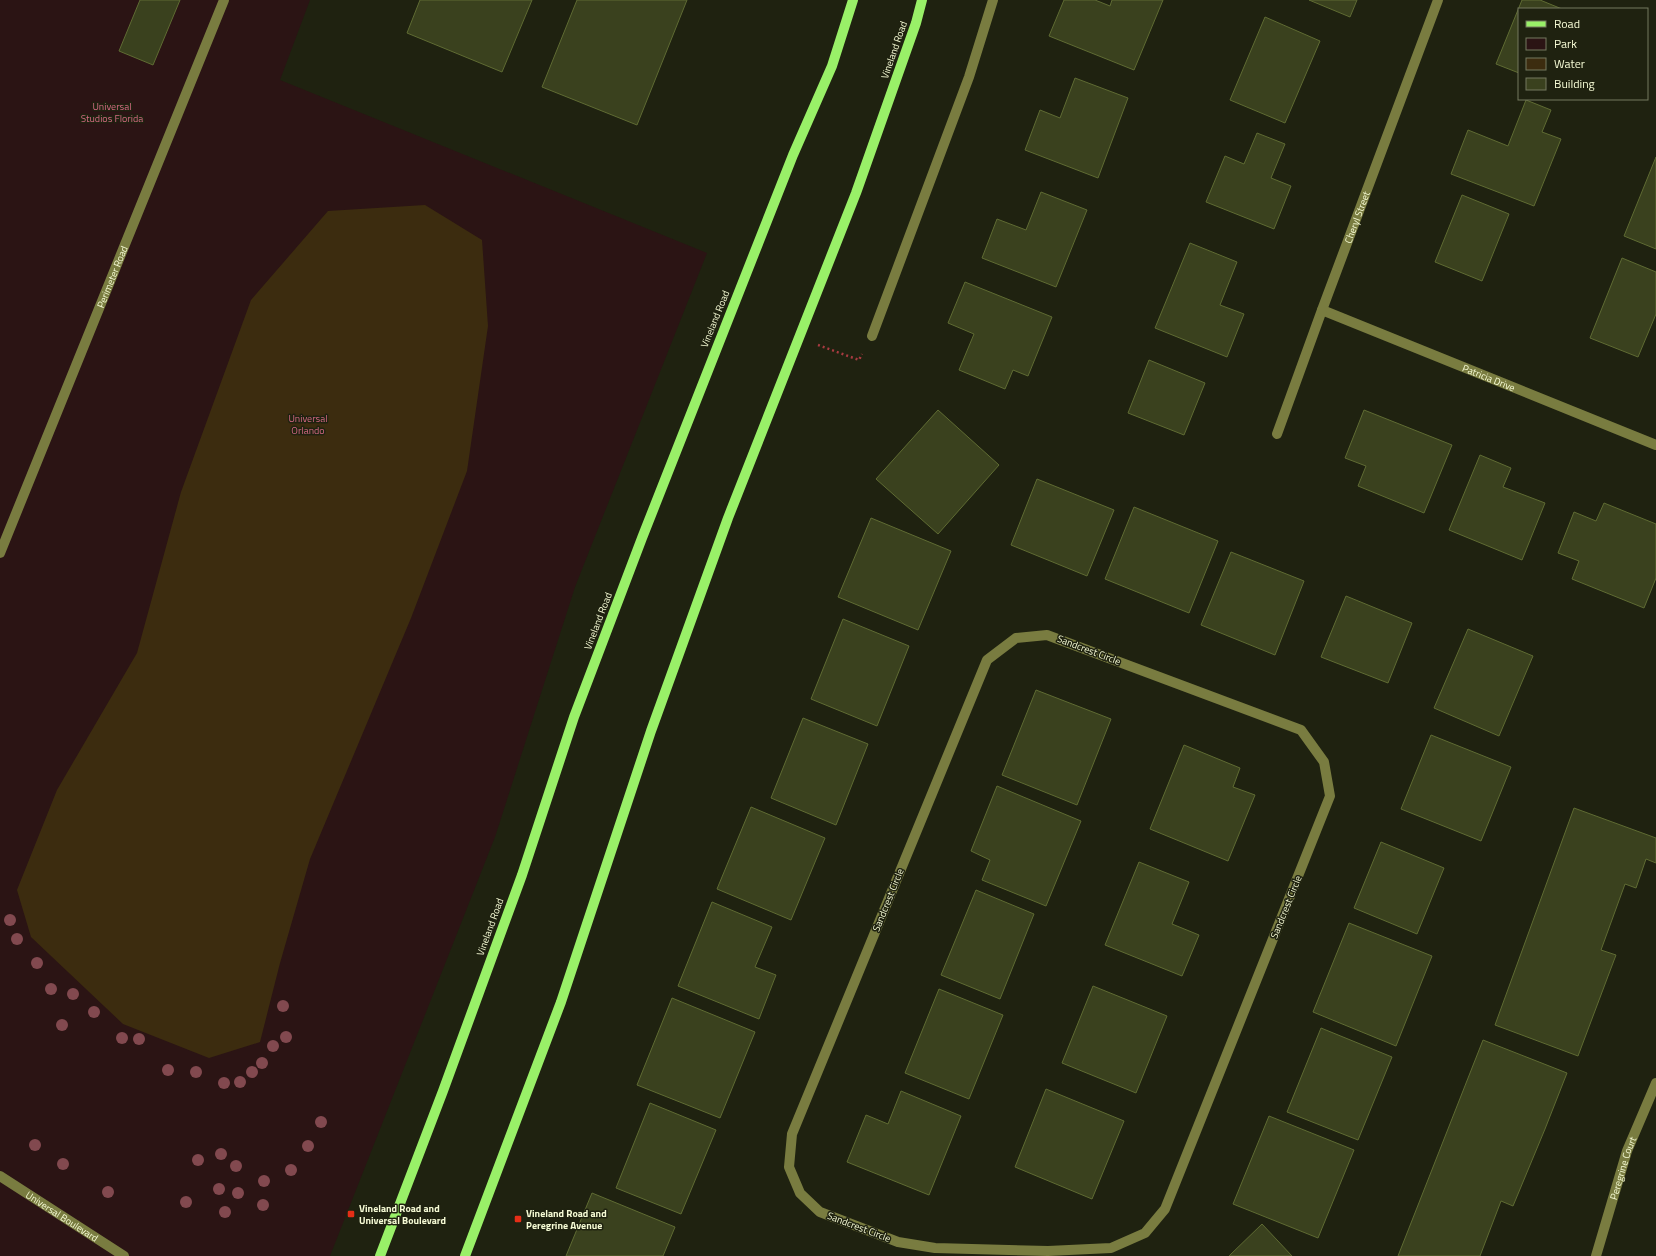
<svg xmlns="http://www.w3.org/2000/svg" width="1656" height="1256" font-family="'Titillium Web',sans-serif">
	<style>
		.green { fill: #2b1414 }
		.water { fill: #3c2c0f }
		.building { fill: #3a411e; stroke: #5f6b33 }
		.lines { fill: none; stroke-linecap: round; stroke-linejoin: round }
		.path { stroke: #a93b41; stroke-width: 2.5; stroke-dasharray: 2 3; stroke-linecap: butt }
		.minor { stroke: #797c40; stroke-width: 10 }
		.major { stroke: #99f068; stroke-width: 10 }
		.tree { fill: #82494f }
		.poi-dot { fill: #e52e17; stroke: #1f2210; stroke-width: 1.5 }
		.labels { text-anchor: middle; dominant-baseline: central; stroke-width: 3; stroke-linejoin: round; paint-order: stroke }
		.street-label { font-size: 10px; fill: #f6fbd5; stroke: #1f2210 }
		.park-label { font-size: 10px; fill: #d36982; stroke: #1f2210 }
		.poi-label { font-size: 10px; font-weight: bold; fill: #f6fbd5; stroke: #1f2210; text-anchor: start }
	</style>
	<rect width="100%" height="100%" fill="#1f2210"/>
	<polygon class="green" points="0,0 310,0 280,80 707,253 575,587 495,837 330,1256 0,1256"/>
	<polygon class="water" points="425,205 482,240 488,326 467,471 411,618 310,859 280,963 260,1042 209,1058 123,1024 31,937 17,890 57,790 137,653 181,492 251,300 328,211"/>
	<g class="building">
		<polygon points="140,0 180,0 153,65 119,51"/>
		<polygon points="420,0 532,0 502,72 407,33"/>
		<polygon points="577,0 687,0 637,125 542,87"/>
		<polygon points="1064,0 1095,0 1110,6 1112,0 1163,0 1134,70 1049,36"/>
		<polygon points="1309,0 1357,0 1350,17"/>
		<polygon points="1522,0 1540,0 1562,9 1519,9 1519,73 1496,64"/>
		<polygon points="1265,17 1320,41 1285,123 1230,100"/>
		<polygon points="1075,78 1128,98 1098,178 1025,150 1040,110 1060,118"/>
		<polygon points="1526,100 1551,110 1542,132 1561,139 1534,206 1451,174 1468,130 1508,146"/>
		<polygon points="1257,133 1285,144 1271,178 1291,186 1274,229 1206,202 1225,156 1244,164"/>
		<polygon points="1656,157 1656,249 1624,236"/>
		<polygon points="1041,192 1087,210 1056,287 982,258 997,219 1026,230"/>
		<polygon points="1462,195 1509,214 1482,281 1435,262"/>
		<polygon points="1190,243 1237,262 1220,305 1244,314 1227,357 1155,328"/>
		<polygon points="1622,258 1656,272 1656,314 1638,357 1590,338"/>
		<polygon points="965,282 1052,317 1028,376 1013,370 1005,389 959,370 974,334 948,323"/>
		<polygon points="1149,360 1205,383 1184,435 1128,413"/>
		<polygon points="938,410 999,465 938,534 876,479"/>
		<polygon points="1364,410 1452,445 1424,513 1358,486 1366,466 1345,458"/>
		<polygon points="1480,455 1511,468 1503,487 1545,503 1522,560 1449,530"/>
		<polygon points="1037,479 1114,510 1087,576 1011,545"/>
		<polygon points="1604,503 1656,524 1656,578 1644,608 1572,579 1579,561 1558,553 1574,512 1596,521"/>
		<polygon points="1134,507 1218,541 1189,613 1105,579"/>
		<polygon points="871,518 951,551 918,630 838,597"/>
		<polygon points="1231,552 1304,581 1275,655 1201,625"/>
		<polygon points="1346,596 1412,623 1388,683 1321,657"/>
		<polygon points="843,619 909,646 877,726 811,699"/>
		<polygon points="1468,629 1533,656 1499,736 1434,708"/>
		<polygon points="1036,690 1111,719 1077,805 1002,775"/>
		<polygon points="803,718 868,744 836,825 771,798"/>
		<polygon points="1431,735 1511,767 1481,841 1401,809"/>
		<polygon points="1184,745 1240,768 1233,787 1255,795 1228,861 1150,829"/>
		<polygon points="997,786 1081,821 1046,906 982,880 990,860 971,851"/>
		<polygon points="751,807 825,838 791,920 717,889"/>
		<polygon points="1574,808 1656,838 1656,863 1646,859 1636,888 1625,884 1601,950 1616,955 1578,1056 1495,1025"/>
		<polygon points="1381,842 1444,868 1417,934 1354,908"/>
		<polygon points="1139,862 1189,882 1172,924 1199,935 1182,976 1105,945"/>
		<polygon points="976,890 1034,914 1000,999 941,975"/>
		<polygon points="712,902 772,927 755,967 776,975 759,1019 678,986"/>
		<polygon points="1349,923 1432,956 1396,1046 1313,1012"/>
		<polygon points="1093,986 1167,1016 1136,1093 1062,1063"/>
		<polygon points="939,989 1003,1015 969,1099 905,1073"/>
		<polygon points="672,998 755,1032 720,1118 637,1085"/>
		<polygon points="1321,1028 1392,1057 1358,1140 1287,1112"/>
		<polygon points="1483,1040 1567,1073 1545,1129 1513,1206 1501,1201 1480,1256 1398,1256"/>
		<polygon points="1046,1089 1124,1121 1092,1199 1015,1167"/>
		<polygon points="901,1091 961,1116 929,1195 847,1162 866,1115 888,1124"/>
		<polygon points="650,1103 716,1130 681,1214 616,1188"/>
		<polygon points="1269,1116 1354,1150 1318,1238 1233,1204"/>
		<polygon points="592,1193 675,1227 663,1256 566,1256"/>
		<polygon points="1262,1224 1292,1256 1229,1256"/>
	</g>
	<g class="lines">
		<polyline class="path" points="818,345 859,360 862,354"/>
		<g class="minor">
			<path id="s1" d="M1322 310 1656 445"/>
			<polyline points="872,336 969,77 993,0"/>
			<path id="s2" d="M1277 434 1322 310 1438 0"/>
			<path id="s3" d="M0 553 224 0"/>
			<polygon points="1047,635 1301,730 1324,762 1330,796 1165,1209 1145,1233 1111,1248 1048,1251 935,1248 898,1242 820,1212 800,1193 789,1167 792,1134 987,660 1016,638"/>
			<path id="s4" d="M0 1176 124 1256"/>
			<path id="s5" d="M1596 1256 1627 1151 1656 1083"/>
		</g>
		<g class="major">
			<polyline points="380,1256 443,1091 522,875 574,717 642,538 793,155 832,66 853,0"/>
			<polyline points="465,1256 561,1002 651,731 728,518 856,193 916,23 922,0"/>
		</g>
	</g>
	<g class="tree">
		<circle cx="10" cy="920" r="6"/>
		<circle cx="17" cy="939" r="6"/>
		<circle cx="37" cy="963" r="6"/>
		<circle cx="51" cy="989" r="6"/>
		<circle cx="73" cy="994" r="6"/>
		<circle cx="283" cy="1006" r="6"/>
		<circle cx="94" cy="1012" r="6"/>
		<circle cx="62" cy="1025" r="6"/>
		<circle cx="286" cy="1037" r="6"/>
		<circle cx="122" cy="1038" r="6"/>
		<circle cx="139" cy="1039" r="6"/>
		<circle cx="273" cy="1046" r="6"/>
		<circle cx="262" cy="1063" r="6"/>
		<circle cx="168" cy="1070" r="6"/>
		<circle cx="196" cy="1072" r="6"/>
		<circle cx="252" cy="1072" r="6"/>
		<circle cx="240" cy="1082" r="6"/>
		<circle cx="224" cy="1083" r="6"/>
		<circle cx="321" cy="1122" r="6"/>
		<circle cx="35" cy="1145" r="6"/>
		<circle cx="308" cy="1146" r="6"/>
		<circle cx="221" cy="1154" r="6"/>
		<circle cx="198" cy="1160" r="6"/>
		<circle cx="63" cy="1164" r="6"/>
		<circle cx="236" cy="1166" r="6"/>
		<circle cx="291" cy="1170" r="6"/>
		<circle cx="264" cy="1181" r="6"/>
		<circle cx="219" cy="1189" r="6"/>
		<circle cx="108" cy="1192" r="6"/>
		<circle cx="238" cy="1193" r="6"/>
		<circle cx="186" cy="1202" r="6"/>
		<circle cx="263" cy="1205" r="6"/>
		<circle cx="225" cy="1212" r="6"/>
	</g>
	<g class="poi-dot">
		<rect x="347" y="1210" width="8" height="8" rx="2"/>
		<rect x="514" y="1215" width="8" height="8" rx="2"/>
	</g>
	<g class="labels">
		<g class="street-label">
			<text transform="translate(894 50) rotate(-71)">Vineland Road</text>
			<text stroke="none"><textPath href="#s2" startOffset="231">Cheryl Street</textPath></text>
			<text stroke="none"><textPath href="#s3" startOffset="298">Perimeter Road</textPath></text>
			<text transform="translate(715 319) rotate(-68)">Vineland Road</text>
			<text stroke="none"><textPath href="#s1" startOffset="180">Patricia Drive</textPath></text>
			<text transform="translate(598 621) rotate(-69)">Vineland Road</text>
			<text transform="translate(1089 650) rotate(21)">Sandcrest Circle</text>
			<text transform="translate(888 900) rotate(-68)">Sandcrest Circle</text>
			<text transform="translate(1286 907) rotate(-68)">Sandcrest Circle</text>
			<text transform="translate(490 927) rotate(-70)">Vineland Road</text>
			<text stroke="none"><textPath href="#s5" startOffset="92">Peregrine Court</textPath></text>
			<text stroke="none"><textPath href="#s4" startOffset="74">Universal Boulevard</textPath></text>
			<text transform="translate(859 1227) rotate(21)">Sandcrest Circle</text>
		</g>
		<g class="park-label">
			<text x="112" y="106">Universal<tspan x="112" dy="12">Studios Florida</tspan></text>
			<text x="308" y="418">Universal<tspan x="308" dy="12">Orlando</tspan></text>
		</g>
		<g class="poi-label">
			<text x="359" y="1208">Vineland Road and<tspan x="359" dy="12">Universal Boulevard</tspan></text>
			<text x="526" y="1213">Vineland Road and<tspan x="526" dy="12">Peregrine Avenue</tspan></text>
		</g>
	</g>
	<rect x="1518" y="8" width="130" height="92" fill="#1f2210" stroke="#75795f"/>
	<rect x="1526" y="21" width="20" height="6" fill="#99f068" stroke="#75795f"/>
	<text x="1554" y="28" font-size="12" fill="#f6fbd5">Road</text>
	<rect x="1526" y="38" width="20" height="12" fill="#2b1414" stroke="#75795f"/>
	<text x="1554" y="48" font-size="12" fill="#f6fbd5">Park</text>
	<rect x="1526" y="58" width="20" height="12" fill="#3c2c0f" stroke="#75795f"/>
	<text x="1554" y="68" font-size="12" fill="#f6fbd5">Water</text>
	<rect x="1526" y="78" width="20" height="12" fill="#3a411e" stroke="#75795f"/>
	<text x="1554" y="88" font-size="12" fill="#f6fbd5">Building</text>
</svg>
